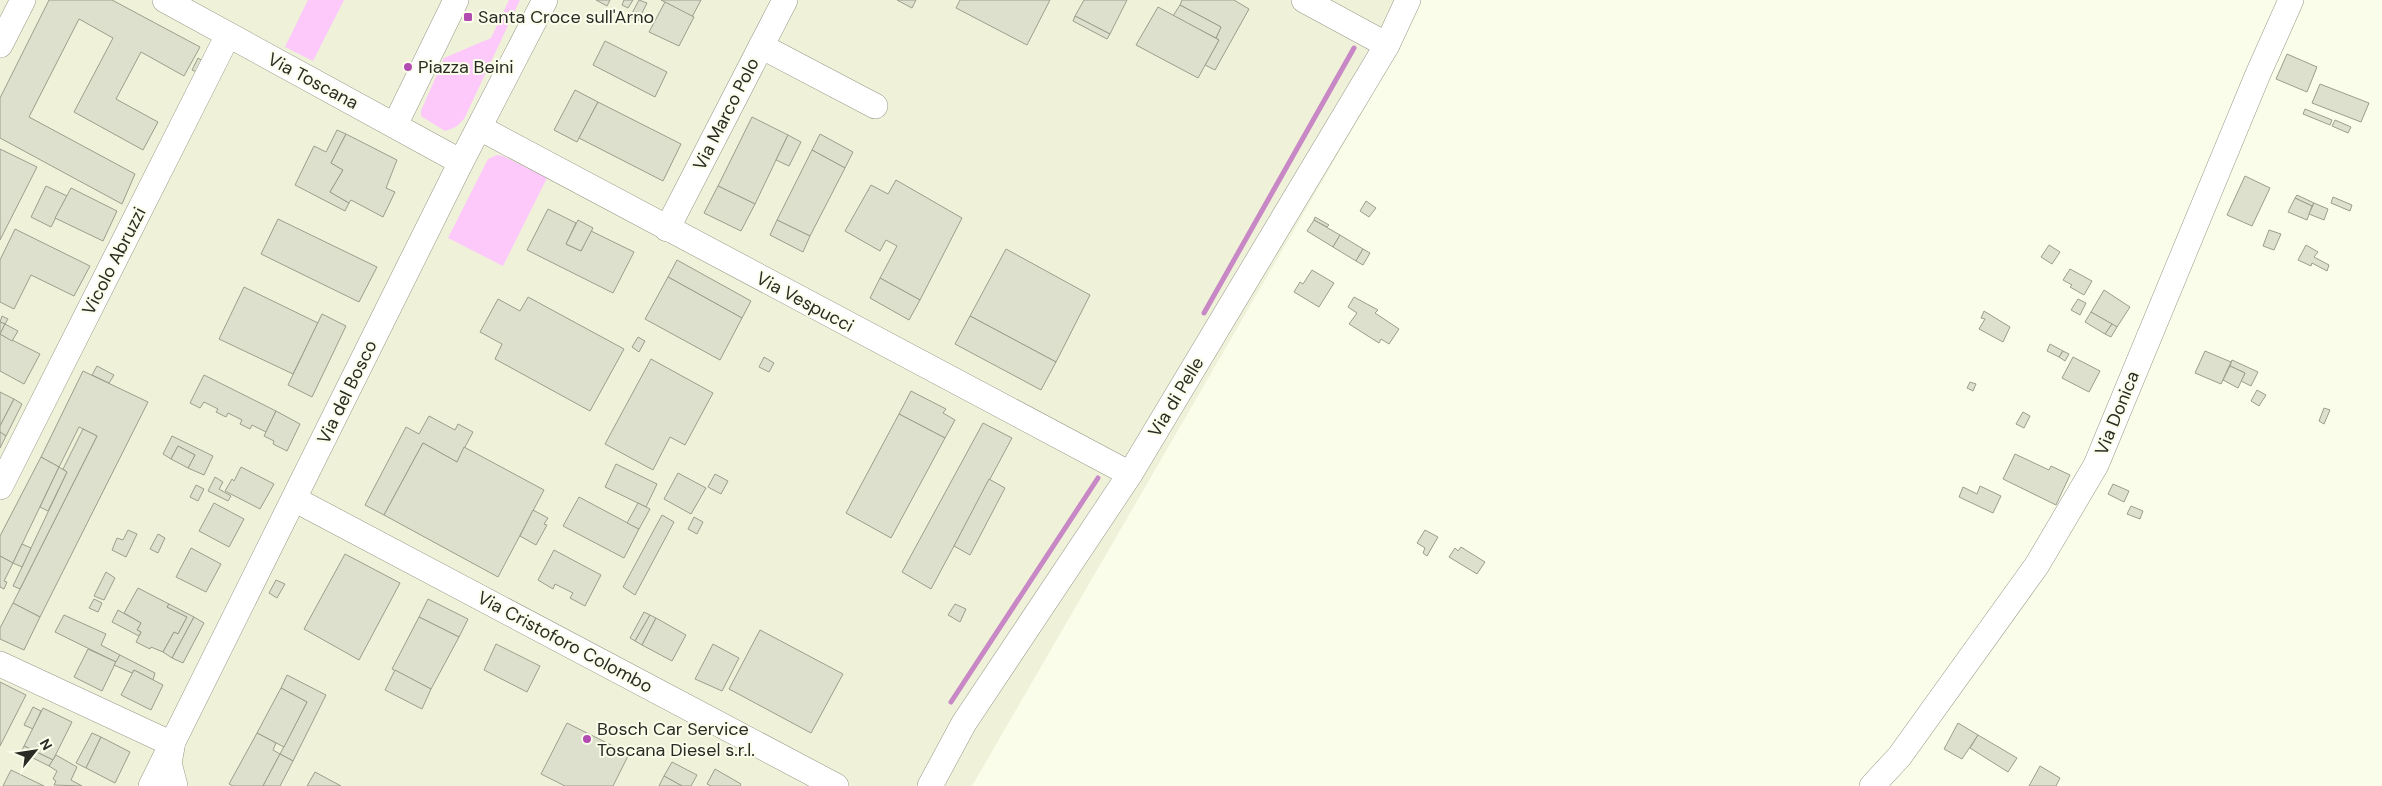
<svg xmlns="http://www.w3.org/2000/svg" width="2382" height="786" font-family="'DM Sans',sans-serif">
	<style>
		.built { fill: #eff2d9 }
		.green { fill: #fcc9fa }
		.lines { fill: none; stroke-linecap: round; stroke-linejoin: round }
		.stream { stroke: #c788c5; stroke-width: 5 }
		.building { fill: #dee0ce; stroke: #9c9e8d }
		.minor-casing { stroke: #969887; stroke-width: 26 }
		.minor { stroke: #fff; stroke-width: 25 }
		.poi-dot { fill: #b24cb1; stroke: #fbfdeb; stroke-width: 2 }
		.labels { text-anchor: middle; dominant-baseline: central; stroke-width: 4; stroke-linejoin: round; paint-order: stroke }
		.poi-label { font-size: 18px; fill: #2a2b24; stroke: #fbfdeb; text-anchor: start }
		.street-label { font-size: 18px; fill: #2a2b24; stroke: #fbfdeb }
	</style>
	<rect width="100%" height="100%" fill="#fbfdeb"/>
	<polygon class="built" points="0,0 1420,0 1400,47 972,786 0,786"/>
	<g class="green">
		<polygon points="308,0 344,0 313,61 285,47"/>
		<polygon points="509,0 520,0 464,119 456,127 445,131 421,116 421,111 444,58 491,38"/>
		<polygon points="497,155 503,156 547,178 503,266 448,238 488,159"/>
	</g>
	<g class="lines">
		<g class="stream">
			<polyline points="1204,313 1354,48"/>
			<polyline points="951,702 1098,478"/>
		</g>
	</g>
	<g class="building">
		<polygon points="49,0 112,0 200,47 184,76 141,52 116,99 158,122 143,150 74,112 113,38 79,19 29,117 135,174 122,204 0,138 0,98"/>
		<polygon points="596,0 610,0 607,6"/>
		<polygon points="624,0 633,0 628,8 622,5"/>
		<polygon points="639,0 647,3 638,21 630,17"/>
		<polygon points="661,0 701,0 692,17"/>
		<polygon points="897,0 916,0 912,8"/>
		<polygon points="960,0 1050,0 1027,45 956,8"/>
		<polygon points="1084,0 1127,0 1110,34 1075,16"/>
		<polygon points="1182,0 1234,0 1249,9 1215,70 1205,65 1219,40 1216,38 1221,27 1180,5"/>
		<polygon points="665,2 694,17 679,46 649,32"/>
		<polygon points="1180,5 1221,27 1216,38 1173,16"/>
		<polygon points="1158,7 1219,40 1198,78 1136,45"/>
		<polygon points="1075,16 1110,34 1107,39 1073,21"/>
		<polygon points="605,41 667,72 655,97 593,65"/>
		<polygon points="2287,54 2317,67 2307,92 2276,79"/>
		<polygon points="198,58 203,61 197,72 192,70"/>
		<polygon points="2320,84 2369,103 2361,122 2312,103"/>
		<polygon points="575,90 598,102 577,142 554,130"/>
		<polygon points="598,102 681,144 663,181 579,138"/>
		<polygon points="2305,109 2332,120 2330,125 2303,114"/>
		<polygon points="752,117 788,135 755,204 718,186"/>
		<polygon points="2335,120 2351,127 2348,133 2332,126"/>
		<polygon points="337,130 346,134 331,163 343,170 330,192 349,203 345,211 295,185 314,146 326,152"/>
		<polygon points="346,134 397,160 386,188 395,192 383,217 351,200 349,203 330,192 343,170 331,163"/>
		<polygon points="820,134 853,152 845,168 812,150"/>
		<polygon points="788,135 801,142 789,166 776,160"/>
		<polygon points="0,149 37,167 0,240"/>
		<polygon points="812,150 845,168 810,236 777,220"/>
		<polygon points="2245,176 2270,188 2252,226 2227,215"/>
		<polygon points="896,180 962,218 920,300 880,278 897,246 886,240 880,251 845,231 871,185 888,194"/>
		<polygon points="46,186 67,196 51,227 31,217"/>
		<polygon points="718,186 755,204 741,231 704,213"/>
		<polygon points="71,188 117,211 103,241 55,218"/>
		<polygon points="2297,195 2314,203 2312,206 2295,198"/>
		<polygon points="2333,197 2352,205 2350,211 2331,203"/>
		<polygon points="2295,198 2312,206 2307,220 2288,212"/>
		<polygon points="1366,201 1376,208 1369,217 1360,211"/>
		<polygon points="2314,203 2328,209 2324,220 2309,214"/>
		<polygon points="548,209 576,223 566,244 581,251 591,231 634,252 613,293 527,250"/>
		<polygon points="1315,217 1329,225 1327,227 1314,220"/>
		<polygon points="278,219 377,267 359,302 261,254"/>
		<polygon points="578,220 593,228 581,251 566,244"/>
		<polygon points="777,220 810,236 803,252 770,235"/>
		<polygon points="1314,220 1340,235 1333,247 1307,231"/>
		<polygon points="15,229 90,266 74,296 31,275 14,309 0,302 0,260"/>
		<polygon points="2269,230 2281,234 2274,250 2263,246"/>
		<polygon points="1340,235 1363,249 1356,261 1333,247"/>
		<polygon points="2049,245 2060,252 2052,264 2041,257"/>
		<polygon points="2306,245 2318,252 2314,257 2329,265 2327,271 2312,263 2311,266 2298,260"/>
		<polygon points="1006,249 1090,295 1056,362 970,316"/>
		<polygon points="1363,249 1370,253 1363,265 1356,261"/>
		<polygon points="677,260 751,301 742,318 668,277"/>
		<polygon points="2070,269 2092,281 2084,295 2070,287 2072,285 2063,280"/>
		<polygon points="1312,270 1334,283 1319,307 1294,292 1300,282 1303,284"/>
		<polygon points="668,277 742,318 720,360 645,319"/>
		<polygon points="880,278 920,300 909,320 870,298"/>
		<polygon points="244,287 318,323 293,374 219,339"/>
		<polygon points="2104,290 2130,307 2117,327 2091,312"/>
		<polygon points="528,297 624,349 590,411 495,359 502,344 480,332 498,299 520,311"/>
		<polygon points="1354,297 1378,310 1375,313 1399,329 1389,344 1381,339 1379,343 1349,324 1357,313 1348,307"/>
		<polygon points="2078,299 2086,303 2080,315 2071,310"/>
		<polygon points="1984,311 2010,327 2003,342 1979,329 1985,319 1981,318"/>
		<polygon points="2091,312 2112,324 2105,334 2085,322"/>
		<polygon points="322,314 346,326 312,397 288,385"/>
		<polygon points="2,316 8,319 5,324 0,322"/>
		<polygon points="970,316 1056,362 1041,390 955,344"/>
		<polygon points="0,322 5,324 0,334 40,354 24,384 0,371"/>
		<polygon points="5,324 18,331 12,341 0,334"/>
		<polygon points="2112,324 2117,327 2111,337 2105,334"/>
		<polygon points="638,337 645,341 639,352 632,347"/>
		<polygon points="2050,344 2063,351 2059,357 2047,351"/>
		<polygon points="2063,351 2069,354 2065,361 2059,357"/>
		<polygon points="2205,351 2231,362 2221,384 2195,373"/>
		<polygon points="764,357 774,363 769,372 759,367"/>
		<polygon points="2073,357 2100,371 2089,392 2062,378"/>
		<polygon points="651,359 713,393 685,445 670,437 653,470 605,444"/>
		<polygon points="2232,360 2258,372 2251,386 2241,381 2245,373 2230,366"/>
		<polygon points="97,366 114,375 109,383 92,375"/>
		<polygon points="2230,366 2245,373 2238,388 2223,380"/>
		<polygon points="83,371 148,402 40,617 13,603 97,436 79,427 59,467 41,457"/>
		<polygon points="204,375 276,411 266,432 252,425 250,429 240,424 242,420 228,413 226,417 216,412 218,409 204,402 200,408 190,403"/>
		<polygon points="1970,382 1976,384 1973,391 1967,388"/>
		<polygon points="2257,390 2266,395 2259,406 2251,401"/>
		<polygon points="911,391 946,409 943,413 955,420 945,438 899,414"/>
		<polygon points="0,392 14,399 0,426"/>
		<polygon points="14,399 22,404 6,436 0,432 0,426"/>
		<polygon points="2324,408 2330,410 2324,424 2319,421"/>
		<polygon points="276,411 300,424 287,451 273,444 274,441 264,436"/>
		<polygon points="2023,412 2030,416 2024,428 2016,424"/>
		<polygon points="899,414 945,438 891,538 846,513"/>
		<polygon points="429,416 455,430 458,424 473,432 457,462 423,443 384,515 365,505 406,427 419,434"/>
		<polygon points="983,423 1012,438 931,589 902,572"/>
		<polygon points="83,429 97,436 20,589 13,586 67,472 63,469"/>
		<polygon points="0,432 6,436 0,448"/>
		<polygon points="172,436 213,456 204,475 188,468 195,455 178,446 171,459 163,454"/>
		<polygon points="423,443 457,462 464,447 544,490 498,577 384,515"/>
		<polygon points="178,446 195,455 188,468 171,459"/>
		<polygon points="2015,454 2049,470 2051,466 2070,475 2056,505 2003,479"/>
		<polygon points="41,457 59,467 13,563 0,556 0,536"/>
		<polygon points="616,464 657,484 646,507 605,487"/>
		<polygon points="59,467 67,472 48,511 40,507"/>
		<polygon points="241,467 274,484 260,509 225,491 232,479 234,481"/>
		<polygon points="678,473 706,488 691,514 664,499"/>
		<polygon points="715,474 728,481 721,494 708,487"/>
		<polygon points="215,477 223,482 219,489 231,496 228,501 208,491"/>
		<polygon points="989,479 1005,488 970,555 954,546"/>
		<polygon points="2113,484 2129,491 2124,502 2108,494"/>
		<polygon points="196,485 204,489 198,501 190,497"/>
		<polygon points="1980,486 2001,496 1993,513 1959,497 1963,487 1977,494"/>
		<polygon points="579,497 639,529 624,558 563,526"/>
		<polygon points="214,503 244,519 229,547 199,531"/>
		<polygon points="638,503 650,509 639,529 627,523"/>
		<polygon points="2131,506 2143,511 2140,519 2127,514"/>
		<polygon points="533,510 548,518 544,524 547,525 536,545 520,536"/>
		<polygon points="662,515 674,522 635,595 623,587"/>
		<polygon points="694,517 703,522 697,534 688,529"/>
		<polygon points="128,530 137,534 126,557 112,550 117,538 123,540"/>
		<polygon points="1425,530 1438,537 1427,556 1423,553 1425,548 1417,543"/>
		<polygon points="158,534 165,538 158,553 150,549"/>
		<polygon points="22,544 31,548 22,567 13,563"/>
		<polygon points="1461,547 1485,562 1477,574 1449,557 1455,548 1458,551"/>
		<polygon points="191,548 221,564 206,592 176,577"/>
		<polygon points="554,550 601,575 585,606 570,598 573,593 555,584 553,589 538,580"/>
		<polygon points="345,554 400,583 359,660 304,629"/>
		<polygon points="0,556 13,563 4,581 7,582 4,589 0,587"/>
		<polygon points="106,572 115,578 104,600 94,596"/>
		<polygon points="276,580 285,584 277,598 269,593"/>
		<polygon points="138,588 169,604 167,607 187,617 178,634 174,632 163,652 151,647 150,649 136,642 141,632 137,630 141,623 124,613"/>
		<polygon points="94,599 102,603 98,612 89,608"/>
		<polygon points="428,599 468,619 459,637 419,617"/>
		<polygon points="13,603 40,617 24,650 0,639 0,628"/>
		<polygon points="169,604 194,617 172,658 163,652 174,632 178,634 187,617 167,607"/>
		<polygon points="955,604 966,609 960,622 948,615"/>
		<polygon points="118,610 141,623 137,630 141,632 139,636 112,622"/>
		<polygon points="644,612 650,615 635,641 630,638"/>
		<polygon points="64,615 106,634 101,645 120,655 116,662 55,632"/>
		<polygon points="650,615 656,618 642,645 635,641"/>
		<polygon points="194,617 204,623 183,663 172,658"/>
		<polygon points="419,617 459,637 431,689 392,669"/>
		<polygon points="656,618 686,635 672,661 642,645"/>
		<polygon points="760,630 843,674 811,733 729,689"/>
		<polygon points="496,644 540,666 527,692 484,670"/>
		<polygon points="713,644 739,658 722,691 695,679"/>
		<polygon points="88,649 116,662 102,691 74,677"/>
		<polygon points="120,655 155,673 153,680 134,670 132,673 114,665"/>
		<polygon points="134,670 163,685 151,710 121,695"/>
		<polygon points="395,670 431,689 422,709 385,690"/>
		<polygon points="287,675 326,695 293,761 280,754 307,702 281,688"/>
		<polygon points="0,682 26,695 0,746"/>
		<polygon points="281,688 307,702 284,747 257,733"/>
		<polygon points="33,707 41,711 33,729 24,725"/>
		<polygon points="43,708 72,722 53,760 24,746"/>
		<polygon points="567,723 629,754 613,786 565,786 541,774"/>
		<polygon points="1958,723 1978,735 1962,759 1944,749"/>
		<polygon points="92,733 101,737 86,768 76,763"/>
		<polygon points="257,733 276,743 273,750 280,754 263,786 233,786 229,784"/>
		<polygon points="1978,735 2017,758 2008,772 1970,748"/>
		<polygon points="101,737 130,752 115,783 86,768"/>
		<polygon points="24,746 53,760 49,766 21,752"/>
		<polygon points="280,754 293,761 280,786 263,786"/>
		<polygon points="56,755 77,767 71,780 82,786 54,785 56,781 53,779 57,771 49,766"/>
		<polygon points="672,762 697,775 691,786 682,786 664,776"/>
		<polygon points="2040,766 2060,778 2056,786 2029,786"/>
		<polygon points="715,769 741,784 740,786 711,786 707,784"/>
		<polygon points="11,770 44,786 3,786"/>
		<polygon points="315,772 341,786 307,786"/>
		<polygon points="664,776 682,786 659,786"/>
	</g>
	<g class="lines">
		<g class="minor-casing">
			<g id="minor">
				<polyline points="165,0 461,162"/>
				<polyline points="1304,0 1387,45"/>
				<polyline points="0,45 23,0"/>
				<polyline points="761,46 875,106"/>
				<polyline points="395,125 456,0"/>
				<polyline points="480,128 1130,474"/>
				<polyline points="667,229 785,0"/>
				<polyline points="0,487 228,35"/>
				<polyline points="294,499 836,786"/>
				<polyline points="0,664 172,744"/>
				<polyline points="172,747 169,763 175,786"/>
				<polyline points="151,786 461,162 545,0"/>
				<polyline points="930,786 964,723 1130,474 1387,45 1408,0"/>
				<polyline points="1872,786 1899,757 2037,565 2096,465 2258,74 2291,0"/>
			</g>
		</g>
		<use href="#minor" class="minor"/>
	</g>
	<g class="poi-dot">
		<rect x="463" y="12" width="10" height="10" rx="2.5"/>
		<circle cx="408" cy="67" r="5"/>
		<circle cx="587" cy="739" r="5"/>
	</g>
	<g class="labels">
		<g class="poi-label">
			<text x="478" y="17">Santa Croce sull'Arno</text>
			<text x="418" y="67">Piazza Beini</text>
			<text x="597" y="729">Bosch Car Service<tspan x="597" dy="21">Toscana Diesel s.r.l.</tspan></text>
		</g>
		<g class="street-label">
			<text transform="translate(313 81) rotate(28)">Via Toscana</text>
			<text transform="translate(726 114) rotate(-63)">Via Marco Polo</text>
			<text transform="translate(114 261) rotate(-63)">Vicolo Abruzzi</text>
			<text transform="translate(805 302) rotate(28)">Via Vespucci</text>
			<text transform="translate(347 392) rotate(-64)">Via del Bosco</text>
			<text transform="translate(1176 397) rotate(-59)">Via di Pelle</text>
			<text transform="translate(2117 413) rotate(-68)">Via Donica</text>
			<text transform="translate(565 642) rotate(28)">Via Cristoforo Colombo</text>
		</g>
	</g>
	<g transform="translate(35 751) rotate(60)" stroke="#fbfdeb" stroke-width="4" paint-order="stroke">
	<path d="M0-4L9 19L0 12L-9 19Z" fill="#2a2b24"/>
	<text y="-8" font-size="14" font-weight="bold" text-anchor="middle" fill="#2a2b24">N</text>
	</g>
</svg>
